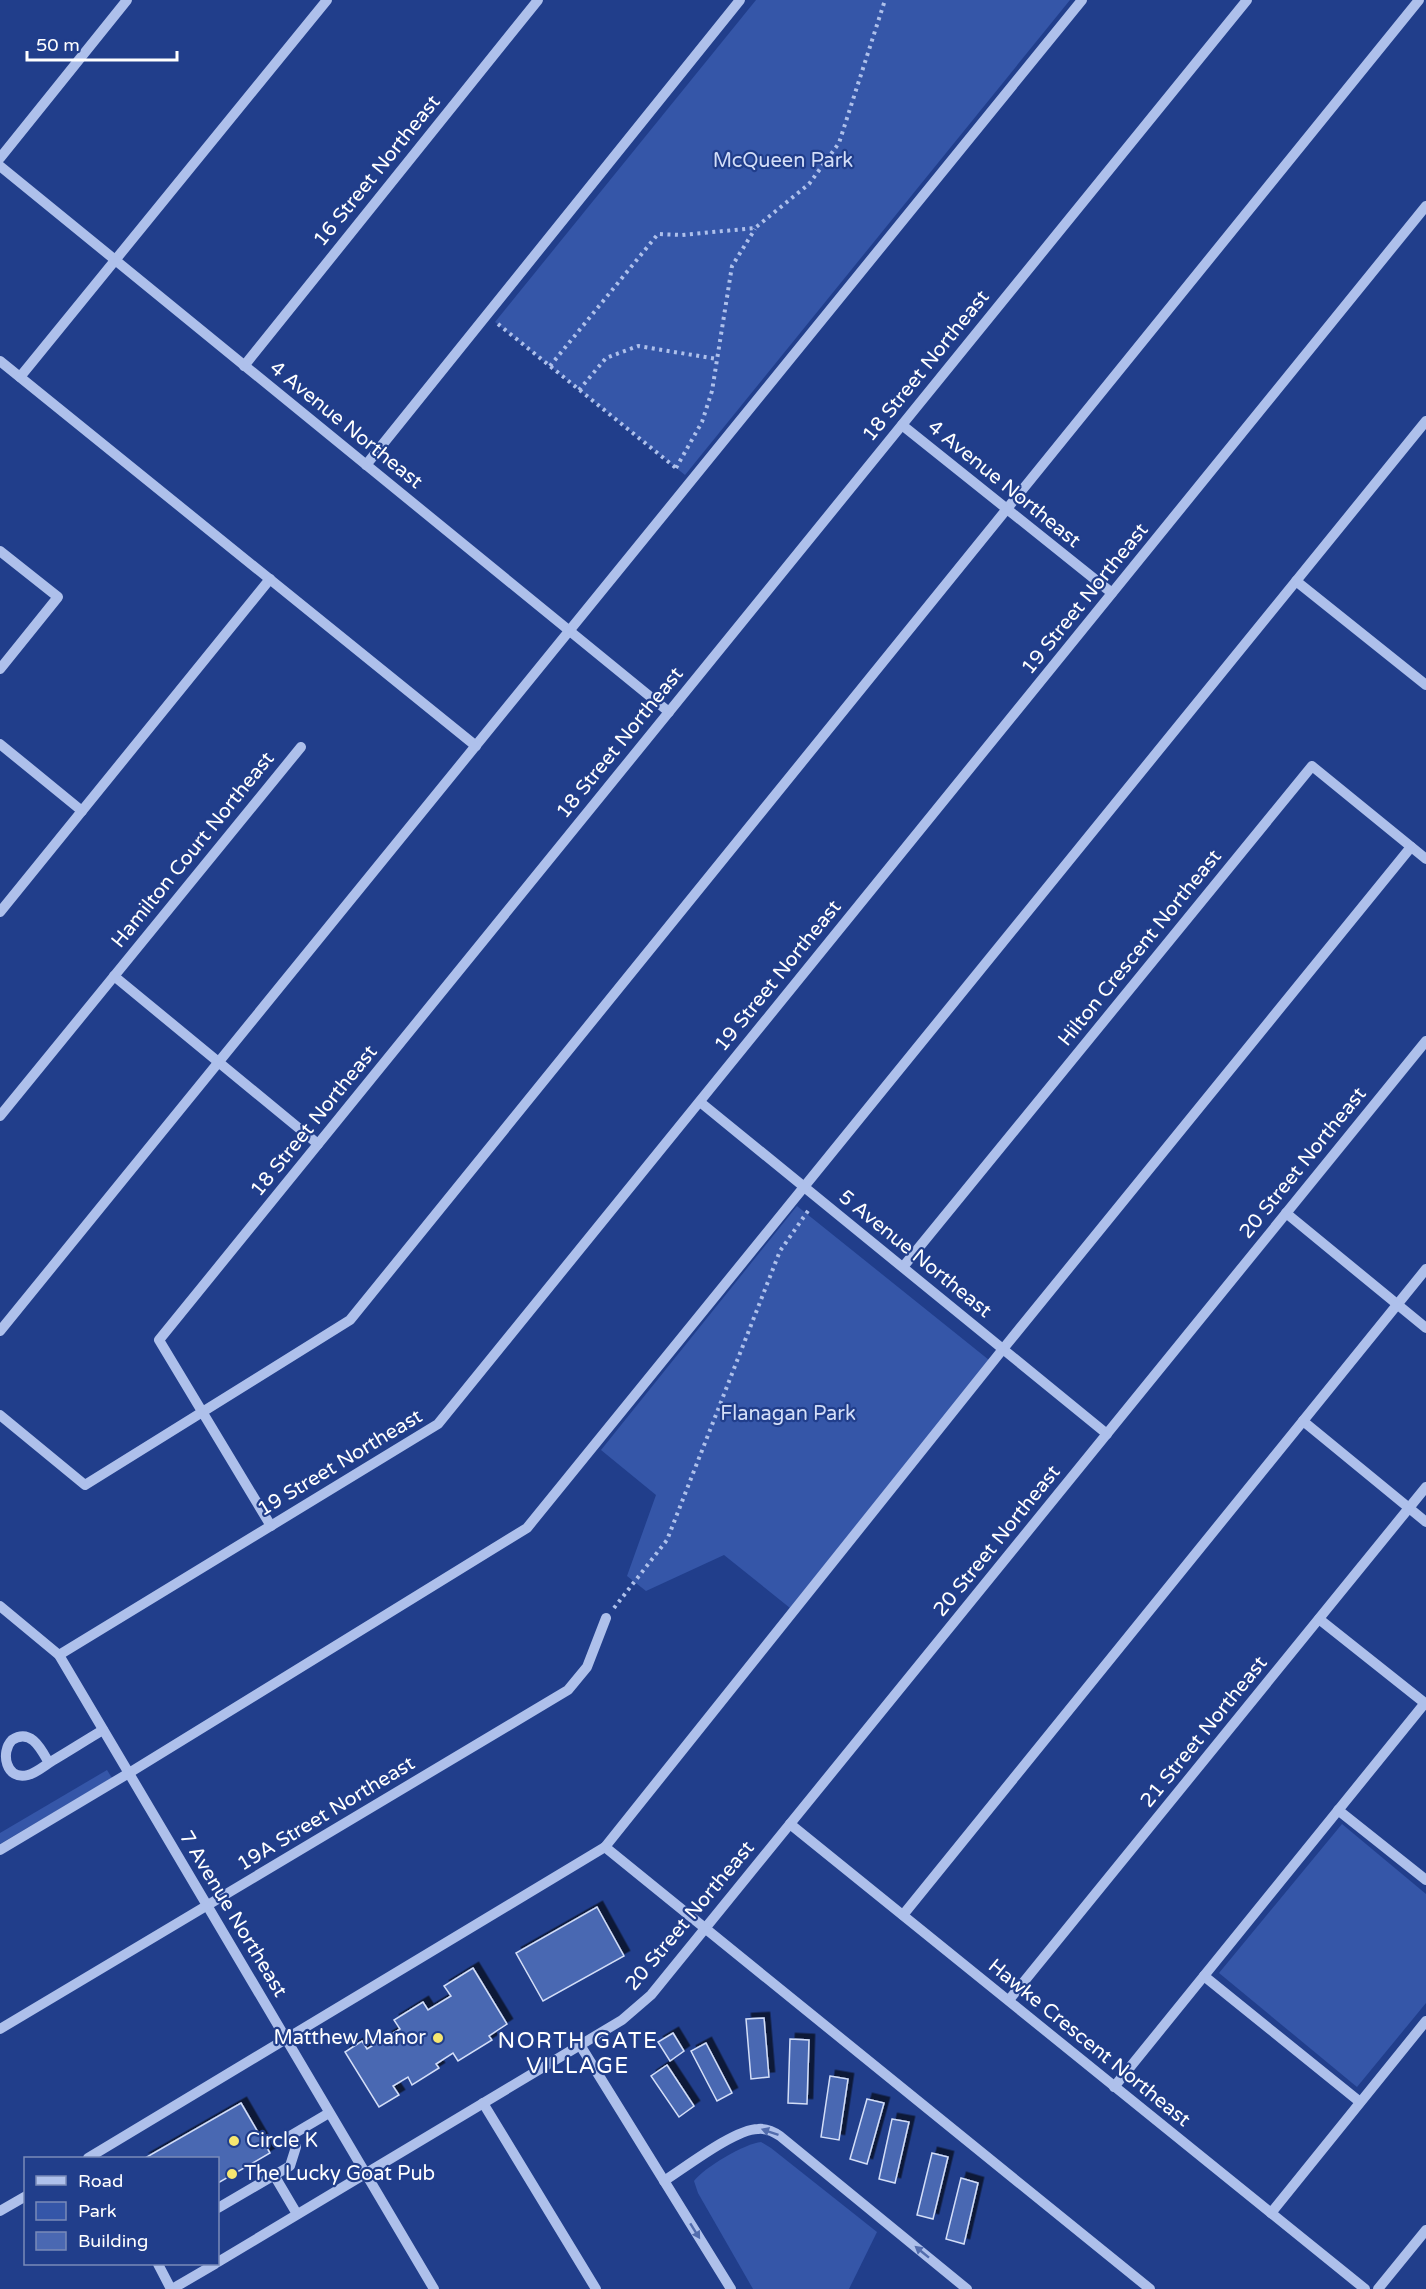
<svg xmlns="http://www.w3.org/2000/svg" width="1426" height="2289" font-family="'Varela Round',sans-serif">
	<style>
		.green { fill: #3556a8 }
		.building { fill: #4a68b2; stroke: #d3def8; stroke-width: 1.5; filter: url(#shadow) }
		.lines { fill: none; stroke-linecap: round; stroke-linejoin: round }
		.path { stroke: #aec0eb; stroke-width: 4; stroke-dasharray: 3 4.5; stroke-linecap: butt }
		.minor { stroke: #aec0eb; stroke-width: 10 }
		.oneway { fill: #526cad }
		.poi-dot { fill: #f7e770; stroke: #213e8b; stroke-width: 2 }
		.labels { text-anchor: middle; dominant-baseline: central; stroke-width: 4.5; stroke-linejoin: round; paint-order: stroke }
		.park-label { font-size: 20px; fill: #d3def8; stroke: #213e8b }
		.street-label { font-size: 20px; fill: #fff; stroke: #213e8b }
		.poi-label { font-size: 20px; fill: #fff; stroke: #213e8b; text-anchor: start }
		.quarter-label { font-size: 22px; letter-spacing: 1.5px; fill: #fff; stroke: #213e8b }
	</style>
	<defs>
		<filter id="shadow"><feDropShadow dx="5.5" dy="-5.5" stdDeviation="0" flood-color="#0009"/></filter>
	</defs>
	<rect width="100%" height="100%" fill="#213e8b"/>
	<g class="green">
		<polygon points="756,0 1070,0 685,475 495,322"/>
		<polygon points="797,1206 989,1360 790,1608 724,1555 646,1591 627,1576 656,1495 601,1450"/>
		<polygon points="107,1770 112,1778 0,1844 0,1833"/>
		<polygon points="1342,1824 1426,1894 1426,2003 1357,2087 1219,1973"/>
		<path d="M761 2142 771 2148 877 2232 849 2289H753L698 2193 694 2181C703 2168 746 2143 761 2142Z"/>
	</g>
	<g class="building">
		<polygon points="597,1907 624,1956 543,2001 516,1953"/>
		<polygon points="473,1968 507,2024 489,2036 492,2040 458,2061 453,2053 436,2064 439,2068 412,2085 408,2077 393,2086 399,2095 379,2107 345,2052 362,2041 367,2049 400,2029 394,2020 423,2002 428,2010 451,1996 444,1986"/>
		<polygon points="764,2018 769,2077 751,2079 746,2019"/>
		<polygon points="673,2033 684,2051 670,2061 658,2042"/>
		<polygon points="790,2039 809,2040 807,2104 788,2103"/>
		<polygon points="706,2043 732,2093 717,2101 691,2051"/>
		<polygon points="667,2065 694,2106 679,2117 651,2076"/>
		<polygon points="830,2076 848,2079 839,2140 821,2137"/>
		<polygon points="867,2099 884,2103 867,2164 850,2159"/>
		<polygon points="241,2103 270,2153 218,2183 218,2158 145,2158"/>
		<polygon points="892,2119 909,2122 895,2183 879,2179"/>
		<polygon points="932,2153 948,2157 933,2219 917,2215"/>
		<polygon points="961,2178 978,2183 964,2244 946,2239"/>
	</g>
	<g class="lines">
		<g class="path">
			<polyline points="498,324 676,468"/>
			<polyline points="550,366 658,234 682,235 755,228 809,184 839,143 885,0"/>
			<polyline points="579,390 606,358 638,346 717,359"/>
			<polyline points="676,468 702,422 712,391 732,266 755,229"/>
			<polyline points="614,1608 667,1540 780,1251 810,1208"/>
		</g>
		<g class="minor">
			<polyline points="0,158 127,0"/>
			<polyline points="0,166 669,712"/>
			<polyline points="0,361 476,746"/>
			<polyline points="244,366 538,0"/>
			<polyline points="20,377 327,0"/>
			<polyline points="902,425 1112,593"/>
			<polyline points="366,465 740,0"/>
			<polyline points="0,551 58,597 0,669"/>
			<polyline points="1296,581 1426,685"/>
			<polyline points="0,744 82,811"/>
			<polyline points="0,912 270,579"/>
			<polyline points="114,976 318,1144"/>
			<polyline points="700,1102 1107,1434"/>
			<polyline points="0,1116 301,747"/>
			<polyline points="1286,1213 1426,1328"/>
			<polyline points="903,1267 1312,766 1426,859"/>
			<polyline points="0,1331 1082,0"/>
			<polyline points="0,1415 85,1485 350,1320 1419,0"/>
			<polyline points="1303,1421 1426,1522"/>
			<polyline points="271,1526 159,1340 1247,0"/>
			<polyline points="0,1606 59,1655 434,2289"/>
			<polyline points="1319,1619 1426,1704"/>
			<polyline points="59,1655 438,1424 1426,206"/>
			<path d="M49 1763C41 1749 31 1728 12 1740 0 1752 6 1781 28 1775 36 1773 44 1766 52 1761 69 1751 86 1740 103 1730"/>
			<polyline points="1338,1810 1426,1880"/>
			<polyline points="790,1824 1365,2289"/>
			<polyline points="605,1847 1150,2289"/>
			<polyline points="0,1850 129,1773 527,1528 1426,421"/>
			<polyline points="903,1915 1426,1269"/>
			<polyline points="1204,1976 1360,2102"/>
			<polyline points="1009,2000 1426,1487"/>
			<polyline points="0,2029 568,1690 587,1667 606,1618"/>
			<polyline points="580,2045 731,2289"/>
			<polyline points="1114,2087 1425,1703"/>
			<polyline points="483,2103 596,2289"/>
			<polyline points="88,2158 605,1847 1003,1349 1411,847"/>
			<polyline points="274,2175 297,2214"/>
			<path d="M664 2181C686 2167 735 2129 758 2129 767 2128 773 2131 780 2136L967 2289"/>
			<polyline points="218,2208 290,2166 296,2147 290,2136 329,2113"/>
			<polyline points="0,2211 26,2196"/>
			<polyline points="1271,2213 1426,2021"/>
			<polyline points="218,2262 622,2020 651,1995 1426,1041"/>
			<polyline points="158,2264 171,2289"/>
			<polyline points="172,2289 215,2264"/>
			<polyline points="1378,2289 1426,2230"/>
		</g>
	</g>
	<defs><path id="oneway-solid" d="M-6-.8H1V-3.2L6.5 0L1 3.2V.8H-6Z" transform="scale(1.5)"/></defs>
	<g class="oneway">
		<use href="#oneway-solid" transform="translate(770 2132) rotate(-161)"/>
		<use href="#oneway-solid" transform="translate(695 2231) rotate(58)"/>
		<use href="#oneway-solid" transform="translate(922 2252) rotate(-141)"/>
	</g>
	<g class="poi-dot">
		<circle cx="438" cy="2038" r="6"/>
		<circle cx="234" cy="2141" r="6"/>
		<circle cx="232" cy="2174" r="6"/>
	</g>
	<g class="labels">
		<g class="park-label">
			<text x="783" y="161">McQueen Park</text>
			<text x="788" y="1414">Flanagan Park</text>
		</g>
		<g class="street-label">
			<text transform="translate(377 171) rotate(-51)">16 Street Northeast</text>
			<text transform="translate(926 366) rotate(-51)">18 Street Northeast</text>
			<text transform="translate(346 425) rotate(39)">4 Avenue Northeast</text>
			<text transform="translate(1004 484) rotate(39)">4 Avenue Northeast</text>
			<text transform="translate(1085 599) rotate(-51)">19 Street Northeast</text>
			<text transform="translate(620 743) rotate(-51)">18 Street Northeast</text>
			<text transform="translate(193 850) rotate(-51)">Hamilton Court Northeast</text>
			<text transform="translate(1140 948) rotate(-51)">Hilton Crescent Northeast</text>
			<text transform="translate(778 976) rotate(-51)">19 Street Northeast</text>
			<text transform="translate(314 1121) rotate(-51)">18 Street Northeast</text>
			<text transform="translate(1303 1163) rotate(-51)">20 Street Northeast</text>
			<text transform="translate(915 1254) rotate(39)">5 Avenue Northeast</text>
			<text transform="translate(340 1463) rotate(-31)">19 Street Northeast</text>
			<text transform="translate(997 1541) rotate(-51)">20 Street Northeast</text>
			<text transform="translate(1204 1732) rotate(-51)">21 Street Northeast</text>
			<text transform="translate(326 1814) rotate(-31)">19A Street Northeast</text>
			<text transform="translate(233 1914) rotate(59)">7 Avenue Northeast</text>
			<text transform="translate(690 1916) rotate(-50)">20 Street Northeast</text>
			<text transform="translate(1089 2043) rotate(39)">Hawke Crescent Northeast</text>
		</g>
		<g class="poi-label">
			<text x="426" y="2038" text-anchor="end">Matthew Manor</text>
			<text x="246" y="2141">Circle K</text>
			<text x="244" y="2174">The Lucky Goat Pub</text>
		</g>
		<g class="quarter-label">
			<text x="578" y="2041">NORTH GATE<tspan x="578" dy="25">VILLAGE</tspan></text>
		</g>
	</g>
	<rect x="24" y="2157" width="195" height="108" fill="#213e8b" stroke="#7a8bb9" stroke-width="1.5"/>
	<rect x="36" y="2176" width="30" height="9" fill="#aec0eb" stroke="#7a8bb9" stroke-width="1.5"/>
	<text x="78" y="2187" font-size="18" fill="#ffffff">Road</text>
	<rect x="36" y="2202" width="30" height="18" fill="#3556a8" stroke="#7a8bb9" stroke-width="1.5"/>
	<text x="78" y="2217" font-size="18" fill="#ffffff">Park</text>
	<rect x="36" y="2232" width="30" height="18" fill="#4a68b2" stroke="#7a8bb9" stroke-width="1.5"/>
	<text x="78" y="2247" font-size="18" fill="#ffffff">Building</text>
	<path d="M27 51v9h150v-9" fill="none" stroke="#ffffff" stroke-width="3"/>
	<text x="36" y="51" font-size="18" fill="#ffffff" stroke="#213e8b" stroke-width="4.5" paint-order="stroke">50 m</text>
</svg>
